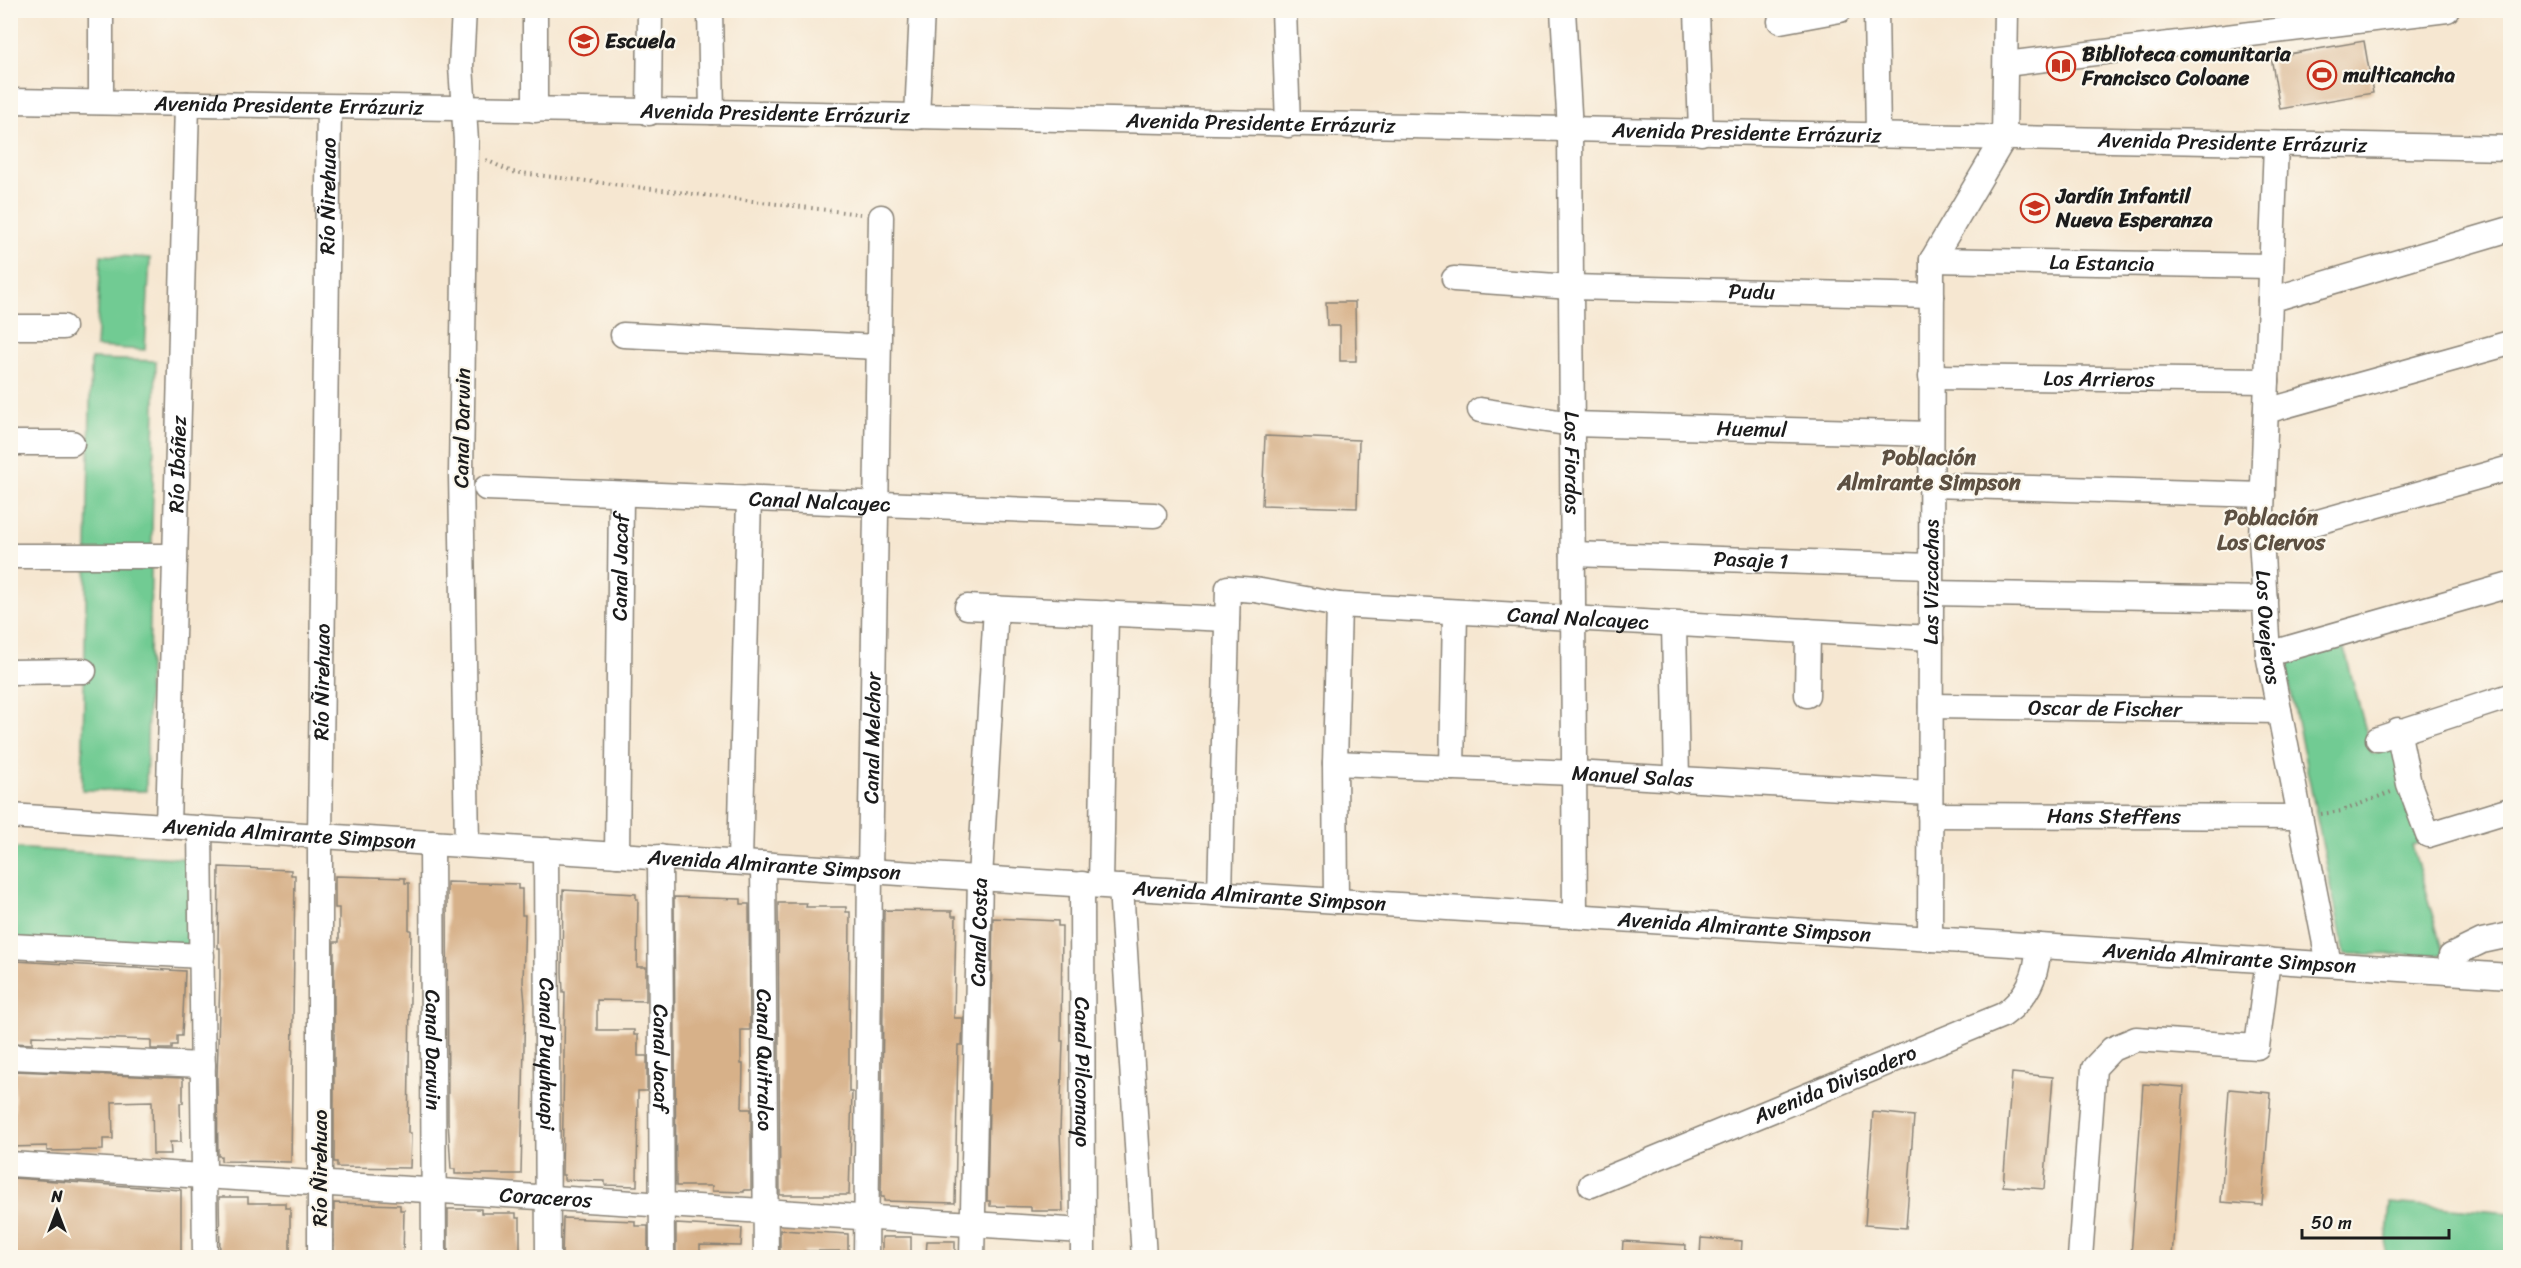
<svg xmlns="http://www.w3.org/2000/svg" width="2521" height="1268" font-family="Sriracha,sans-serif">
	<style>
		.green { fill: #71cb93; stroke: #467458; stroke-width: 1.5 }
		.building { fill: #d7b189 }
		.lines { fill: none; stroke-linecap: round; stroke-linejoin: round }
		.minor-casing { stroke: #898276; stroke-width: 27 }
		.path { stroke: #898276; stroke-width: 4; stroke-dasharray: 1.5 4.5; stroke-linecap: butt }
		.minor { stroke: #fff; stroke-width: 24 }
		.labels { text-anchor: middle; dominant-baseline: central; stroke-width: 4.5; stroke-linejoin: round; paint-order: stroke }
		.poi-label { font-size: 21px; font-weight: bold; fill: #1c1c1c; stroke: #fbf7ec; text-anchor: start }
		.street-label { font-size: 21px; fill: #1c1c1c; stroke: #fbf7ec }
		.neighbourhood-label { font-size: 22px; font-weight: bold; fill: #5d5042; stroke: #fbf7ec }
	</style>
	<rect width="100%" height="100%" fill="#fbf7ec"/>
	<filter id="ink" filterUnits="userSpaceOnUse"><feTurbulence type="fractalNoise" baseFrequency=".0167" numOctaves="2"/><feDisplacementMap in="SourceGraphic" scale="12" xChannelSelector="R" yChannelSelector="G"/><feConvolveMatrix kernelMatrix="1 2 1 2 8 2 1 2 1" color-interpolation-filters="sRGB"/></filter>
	<filter id="wash" filterUnits="userSpaceOnUse"><feTurbulence type="fractalNoise" baseFrequency=".008" numOctaves="4" result="noise"/><feDisplacementMap in="SourceGraphic" scale="24" xChannelSelector="R" yChannelSelector="G"/><feGaussianBlur stdDeviation="1.35" result="paint"/><feColorMatrix in="noise" values="0 0 0 0 0 0 0 0 0 0 0 0 0 0 0 0 0 1.4 0 .05"/><feComposite in="paint" operator="in"/></filter>
	<g filter="url(#wash)">
		<rect width="100%" height="100%" fill="#f6e7d1"/>
		<g class="green">
			<polygon points="101,255 150,258 145,350 96,347"/>
			<polygon points="91,359 156,361 146,791 82,790"/>
			<polygon points="2343,644 2372,754 2396,747 2423,842 2412,845 2444,955 2345,954 2285,663"/>
			<polygon points="11,848 193,859 193,948 11,940"/>
			<polygon points="2390,1203 2510,1213 2510,1257 2385,1257"/>
		</g>
		<g id="blocks">
			<g class="building">
				<polygon points="2364,41 2373,93 2280,109 2271,57"/>
				<polygon points="1326,302 1355,302 1356,361 1340,361 1340,326 1327,326"/>
				<polygon points="1265,436 1359,440 1357,508 1262,505"/>
				<polygon points="219,867 291,870 291,875 295,875 291,1162 221,1161 221,1156 218,1156 217,1078 220,978 220,948 218,948"/>
				<polygon points="335,876 405,878 405,883 409,883 409,930 411,930 408,1133 411,1133 410,1168 337,1167 337,1162 334,1162 334,942 339,942 339,908 335,908"/>
				<polygon points="447,882 518,884 518,889 522,889 522,915 525,915 523,982 525,1003 521,1174 455,1174 455,1169 451,1169 448,1121"/>
				<polygon points="563,890 636,894 636,899 638,899 637,967 646,967 646,1001 597,1000 597,1030 634,1030 634,1035 638,1035 638,1056 647,1056 647,1091 638,1091 637,1186 605,1185 605,1181 564,1180 564,1175 562,1175 565,992 563,992 562,972"/>
				<polygon points="674,897 741,899 741,904 749,904 750,1030 741,1030 741,1064 743,1064 742,1109 751,1109 751,1190 744,1190 744,1192 712,1191 712,1186 676,1186"/>
				<polygon points="778,903 807,903 806,907 846,907 846,912 850,912 849,1047 849,1092 852,1092 849,1195 780,1195"/>
				<polygon points="884,910 952,911 952,916 956,916 954,1018 963,1018 962,1045 958,1045 955,1203 884,1201 884,1197 881,1197"/>
				<polygon points="993,918 1058,921 1058,926 1062,926 1061,1041 1063,1041 1060,1132 1063,1211 1031,1211 1031,1207 990,1206 990,1201 987,1201"/>
				<polygon points="15,961 185,971 182,1036 177,1036 177,1045 172,1045 172,1049 151,1049 151,1040 32,1036 32,1044 14,1043"/>
				<polygon points="14,1071 183,1078 183,1103 180,1103 181,1142 170,1142 171,1154 153,1154 152,1101 112,1102 113,1139 103,1139 103,1150 47,1151 47,1146 10,1147 10,1112 15,1112"/>
				<polygon points="2012,1073 2053,1077 2044,1189 2003,1186"/>
				<polygon points="2143,1084 2184,1087 2172,1257 2131,1256"/>
				<polygon points="2229,1089 2271,1093 2262,1205 2221,1202"/>
				<polygon points="1873,1112 1914,1116 1906,1228 1865,1225"/>
				<polygon points="13,1178 181,1190 181,1255 175,1255 175,1257 10,1257"/>
				<polygon points="219,1197 248,1197 248,1203 285,1203 285,1208 290,1208 290,1257 220,1257"/>
				<polygon points="334,1203 400,1205 400,1210 404,1210 403,1257 334,1257"/>
				<polygon points="448,1209 481,1209 481,1213 516,1213 516,1218 520,1218 520,1256 448,1257"/>
				<polygon points="563,1218 635,1221 635,1226 648,1226 648,1257 562,1257"/>
				<polygon points="676,1224 742,1228 741,1246 700,1245 700,1257 676,1257"/>
				<polygon points="780,1230 848,1234 848,1251 804,1251 804,1257 780,1257"/>
				<rect x="882" y="1237" width="29" height="18"/>
				<polygon points="1701,1238 1742,1241 1741,1257 1700,1257"/>
				<polygon points="927,1241 955,1241 955,1257 926,1257"/>
				<polygon points="1623,1241 1686,1245 1685,1257 1622,1257"/>
			</g>
		</g>
	</g>
	<g filter="url(#ink)">
		<use href="#blocks" fill-opacity="0" stroke="#898276" stroke-width="1.5"/>
		<g class="lines">
			<g class="minor-casing">
				<g id="minor">
					<polyline points="464,10 461,66 466,141 461,474 467,845"/>
					<polyline points="710,10 712,112"/>
					<polyline points="1284,10 1288,125"/>
					<path id="s1" d="M1563 10 1570 130 1575 916"/>
					<polyline points="1697,10 1701,133"/>
					<polyline points="1876,10 1878,136"/>
					<polyline points="1780,21 1840,10"/>
					<polyline points="2006,64 2447,10"/>
					<path id="s2" d="M10 101 712 112 2510 148"/>
					<polyline points="101,102 101,10"/>
					<polyline points="535,110 535,10"/>
					<polyline points="649,113 650,10"/>
					<polyline points="917,117 922,10"/>
					<path id="s3" d="M2276 144 2261 538 2268 654 2329 964"/>
					<path id="s4" d="M1932 260 2271 266"/>
					<path id="s5" d="M1454 279 1571 287 1932 296"/>
					<polyline points="2270,300 2510,229"/>
					<polyline points="10,327 63,327"/>
					<polyline points="623,335 878,347"/>
					<path id="s6" d="M1931 377 2267 381"/>
					<path id="s7" d="M1480 410 1572 424 1931 434"/>
					<polyline points="2266,411 2510,343"/>
					<polyline points="10,443 72,443"/>
					<polyline points="1931,485 2263,495"/>
					<path id="s8" d="M486 488 1154 515"/>
					<polyline points="2261,538 2510,468"/>
					<path id="s9" d="M1573 554 1931 566"/>
					<polyline points="10,556 174,556"/>
					<polyline points="1931,593 2265,599"/>
					<polyline points="967,607 1227,619"/>
					<polyline points="1674,624 1677,780"/>
					<polyline points="2268,654 2510,585"/>
					<polyline points="10,672 84,671"/>
					<polyline points="1807,695 1808,631"/>
					<path id="s10" d="M1931 706 2279 711"/>
					<polyline points="2398,730 2409,784 2428,835 2510,810"/>
					<polyline points="2378,739 2510,696"/>
					<path id="s11" d="M1335 763 1574 773 1930 793"/>
					<polyline points="1452,768 1455,612"/>
					<path id="s12" d="M1930 815 2300 817"/>
					<path id="s13" d="M10 816 2510 976"/>
					<path id="s14" d="M168 826 187 104"/>
					<polyline points="200,828 205,1258"/>
					<path id="s15" d="M432 843 434 1258"/>
					<path id="s16" d="M546 850 548 1258"/>
					<path id="s17" d="M617 855 621 495"/>
					<path id="s18" d="M660 857 662 1258"/>
					<polyline points="740,862 749,498"/>
					<path id="s19" d="M763 864 766 1258"/>
					<path id="s20" d="M1082 884 1083 1258"/>
					<polyline points="1101,885 1106,613"/>
					<polyline points="1121,887 1144,1258"/>
					<path id="s21" d="M1220 893 1228 588 1255 590 1339 605 1931 638"/>
					<polyline points="1336,901 1335,763 1339,605"/>
					<path id="s22" d="M1930 939 1932 260 2004 138 2006 10"/>
					<polyline points="10,946 202,956"/>
					<polyline points="2449,972 2451,956 2482,941 2510,935"/>
					<polyline points="10,1057 203,1065"/>
					<path id="s23" d="M10 1164 1083 1231"/>
					<path id="s24" d="M1591 1185 2003 1015C2027 998 2038 975 2038 946"/>
					<path id="s25" d="M320 1258V836L329 107"/>
					<path id="s26" d="M866 1258 870 871 881 217"/>
					<path id="s27" d="M972 1258 980 878 996 608"/>
					<polyline points="2080,1258 2094,1068 2112,1049 2136,1039 2257,1047 2268,960"/>
				</g>
			</g>
			<g class="path">
				<polyline points="486,160 512,172 860,214"/>
				<polyline points="2321,814 2342,811 2391,792"/>
			</g>
			<use href="#minor" class="minor"/>
		</g>
	</g>
	<defs>
		<g id="school-ring" transform="scale(1.5)"><circle r="9.5" fill="#fbf7ec" stroke="#c8321e" stroke-width="1.5"/><path d="M0-5L7-2L0 1L-7-2ZM-4 1L0 2.5L4 1V4Q0 6-4 4Z" fill="#c8321e"/></g>
		<g id="library-ring" transform="scale(1.5)"><circle r="9.5" fill="#fbf7ec" stroke="#c8321e" stroke-width="1.5"/><path d="M-6-4Q-3-5.5-.7-3.5V5Q-3 3-6 4ZM6-4Q3-5.5 .7-3.5V5Q3 3 6 4Z" fill="#c8321e"/></g>
		<g id="stadium-ring" transform="scale(1.5)"><circle r="9.5" fill="#fbf7ec" stroke="#c8321e" stroke-width="1.5"/><path d="M0-5a6.5 5 0 1 0 0 10a6.5 5 0 1 0 0-10ZM-3.5-1.8h7v3.6h-7Z" fill="#c8321e"/></g>
	</defs>
	<g fill-rule="evenodd">
		<use href="#school-ring" x="584" y="41"/>
		<use href="#library-ring" x="2061" y="66"/>
		<use href="#stadium-ring" x="2322" y="75"/>
		<use href="#school-ring" x="2035" y="208"/>
	</g>
	<g class="labels">
		<g class="poi-label">
			<text x="605" y="41">Escuela</text>
			<text x="2082" y="54">Biblioteca comunitaria<tspan x="2082" dy="24">Francisco Coloane</tspan></text>
			<text x="2343" y="75">multicancha</text>
			<text x="2056" y="196">Jardín Infantil<tspan x="2056" dy="24">Nueva Esperanza</tspan></text>
		</g>
		<g class="street-label">
			<text stroke="none"><textPath href="#s2" startOffset="279">Avenida Presidente Errázuriz</textPath></text>
			<text stroke="none"><textPath href="#s2" startOffset="765">Avenida Presidente Errázuriz</textPath></text>
			<text stroke="none"><textPath href="#s2" startOffset="1251">Avenida Presidente Errázuriz</textPath></text>
			<text stroke="none"><textPath href="#s2" startOffset="1737">Avenida Presidente Errázuriz</textPath></text>
			<text stroke="none"><textPath href="#s2" startOffset="2223">Avenida Presidente Errázuriz</textPath></text>
			<text stroke="none"><textPath href="#s25" startOffset="1062">Río Ñirehuao</textPath></text>
			<text stroke="none"><textPath href="#s4" startOffset="170">La Estancia</textPath></text>
			<text stroke="none"><textPath href="#s5" startOffset="298">Pudu</textPath></text>
			<text stroke="none"><textPath href="#s6" startOffset="168">Los Arrieros</textPath></text>
			<text transform="translate(462 428) rotate(-89)">Canal Darwin</text>
			<text stroke="none"><textPath href="#s7" startOffset="273">Huemul</textPath></text>
			<text stroke="none"><textPath href="#s1" startOffset="453">Los Fiordos</textPath></text>
			<text stroke="none"><textPath href="#s14" startOffset="362">Río Ibáñez</textPath></text>
			<text stroke="none"><textPath href="#s8" startOffset="334">Canal Nalcayec</textPath></text>
			<text stroke="none"><textPath href="#s9" startOffset="178">Pasaje 1</textPath></text>
			<text stroke="none"><textPath href="#s17" startOffset="288">Canal Jacaf</textPath></text>
			<text stroke="none"><textPath href="#s22" startOffset="357">Las Vizcachas</textPath></text>
			<text stroke="none"><textPath href="#s21" startOffset="657">Canal Nalcayec</textPath></text>
			<text stroke="none"><textPath href="#s3" startOffset="484">Los Ovejeros</textPath></text>
			<text stroke="none"><textPath href="#s25" startOffset="576">Río Ñirehuao</textPath></text>
			<text stroke="none"><textPath href="#s10" startOffset="174">Oscar de Fischer</textPath></text>
			<text stroke="none"><textPath href="#s26" startOffset="520">Canal Melchor</textPath></text>
			<text stroke="none"><textPath href="#s11" startOffset="298">Manuel Salas</textPath></text>
			<text stroke="none"><textPath href="#s12" startOffset="184">Hans Steffens</textPath></text>
			<text stroke="none"><textPath href="#s13" startOffset="280">Avenida Almirante Simpson</textPath></text>
			<text stroke="none"><textPath href="#s13" startOffset="766">Avenida Almirante Simpson</textPath></text>
			<text stroke="none"><textPath href="#s13" startOffset="1252">Avenida Almirante Simpson</textPath></text>
			<text stroke="none"><textPath href="#s13" startOffset="1738">Avenida Almirante Simpson</textPath></text>
			<text stroke="none"><textPath href="#s27" startOffset="326">Canal Costa</textPath></text>
			<text stroke="none"><textPath href="#s13" startOffset="2224">Avenida Almirante Simpson</textPath></text>
			<text stroke="none"><textPath href="#s15" startOffset="207">Canal Darwin</textPath></text>
			<text stroke="none"><textPath href="#s16" startOffset="204">Canal Puyuhuapi</textPath></text>
			<text stroke="none"><textPath href="#s18" startOffset="201">Canal Jacaf</textPath></text>
			<text stroke="none"><textPath href="#s19" startOffset="196">Canal Quitralco</textPath></text>
			<text stroke="none"><textPath href="#s20" startOffset="188">Canal Pilcomayo</textPath></text>
			<text stroke="none"><textPath href="#s24" startOffset="264">Avenida Divisadero</textPath></text>
			<text transform="translate(320 1168) rotate(-90)">Río Ñirehuao</text>
			<text stroke="none"><textPath href="#s23" startOffset="537">Coraceros</textPath></text>
		</g>
		<g class="neighbourhood-label">
			<text x="1929" y="457">Población<tspan x="1929" dy="25">Almirante Simpson</tspan></text>
			<text x="2271" y="517">Población<tspan x="2271" dy="25">Los Ciervos</tspan></text>
		</g>
	</g>
	<rect width="2521" height="1268" fill="none" stroke="#fbf7ec" stroke-width="36"/>
	<g transform="translate(57 1211)" stroke="#fbf7ec" stroke-width="4.5" paint-order="stroke">
	<path d="M0-4.5L10 22L0 15L-10 22Z" fill="#1c1c1c"/>
	<text y="-9" font-size="16" font-weight="bold" text-anchor="middle" fill="#1c1c1c">N</text>
	</g>
	<path d="M2302 1229v9h147v-9" fill="none" stroke="#1c1c1c" stroke-width="3"/>
	<text x="2311" y="1229" font-size="18" fill="#1c1c1c" stroke="#fbf7ec" stroke-width="4.5" paint-order="stroke">50 m</text>
</svg>
